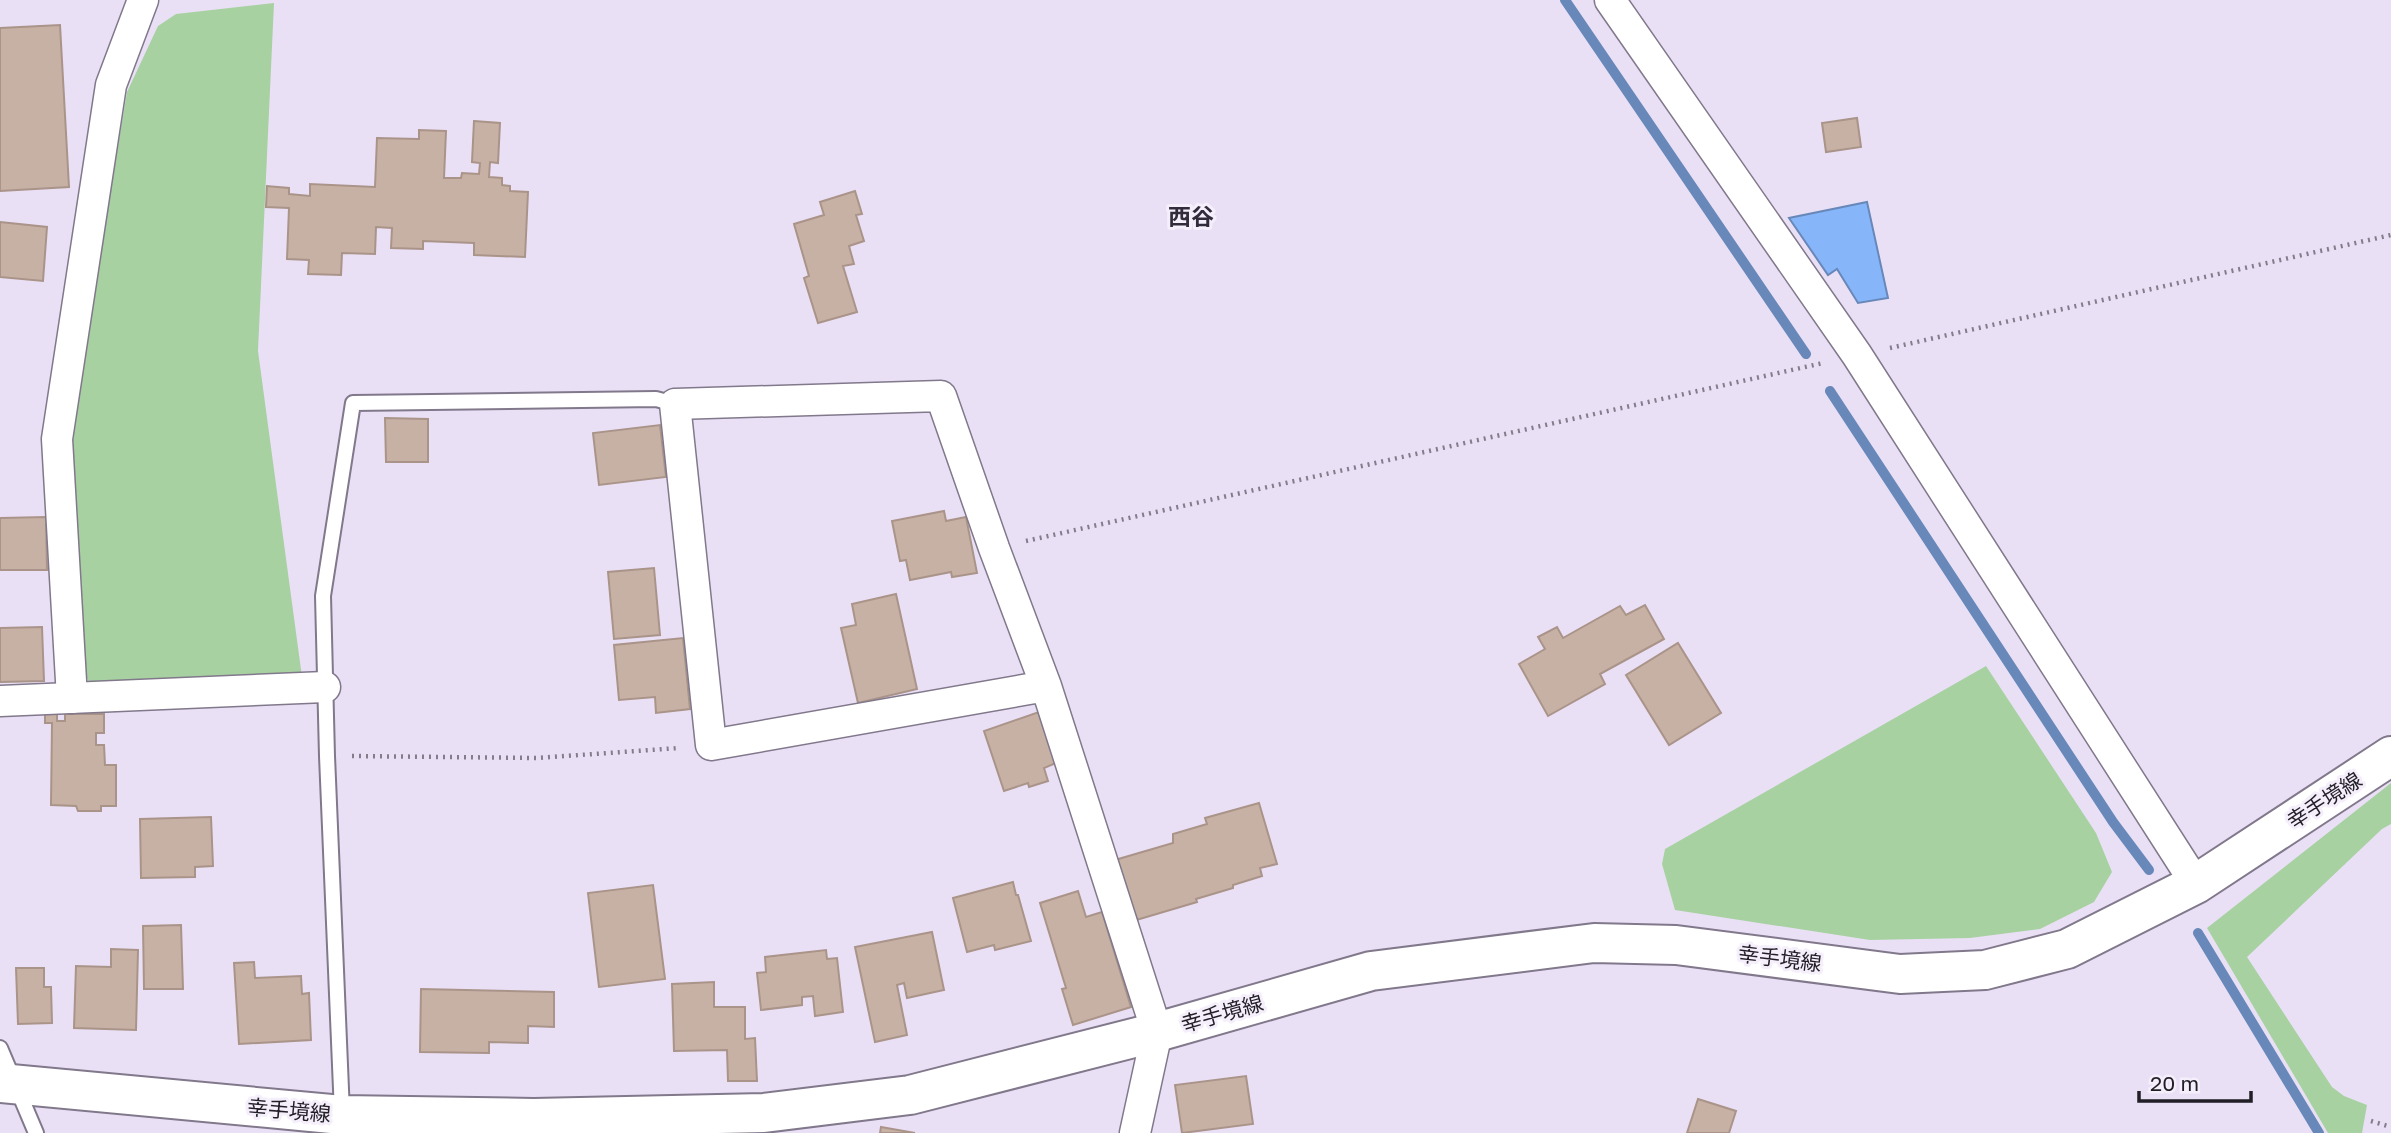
<svg xmlns="http://www.w3.org/2000/svg" width="2391" height="1133" font-family="'Golos Text','Noto Sans JP',sans-serif">
	<style>
		.green { fill: #a7d1a1 }
		.water { fill: #86b6f9; stroke: #6888ba; stroke-width: 2 }
		.lines { fill: none; stroke-linecap: round; stroke-linejoin: round }
		.stream { stroke: #6888ba; stroke-width: 10 }
		.building { fill: #c7b1a5; stroke: #aa9489; stroke-width: 2 }
		.lane-casing { stroke: #81788b; stroke-width: 18 }
		.street-casing { stroke: #81788b; stroke-width: 33 }
		.secondary-casing { stroke: #81788b; stroke-width: 42 }
		.path { stroke: #837c8b; stroke-width: 4.5; stroke-dasharray: 2 5; stroke-linecap: butt }
		.lane { stroke: #fff; stroke-width: 14 }
		.street { stroke: #fff; stroke-width: 30 }
		.secondary { stroke: #fff; stroke-width: 38 }
		.labels { text-anchor: middle; dominant-baseline: central; stroke-width: 6; stroke-linejoin: round; paint-order: stroke }
		.street-label { font-size: 21px; fill: #211e26; stroke: #f5effc }
		.neighbourhood-label { font-size: 23px; font-weight: bold; fill: #322b3b; stroke: #f5effc }
	</style>
	<rect width="100%" height="100%" fill="#eae0f6"/>
	<g class="green">
		<polygon points="274,3 258,351 302,677 92,686 82,671 68,446 127,92 158,26 176,14"/>
		<polygon points="1986,666 2096,833 2112,872 2094,902 2040,929 1970,938 1870,940 1675,910 1662,864 1665,849"/>
		<polygon points="2391,783 2391,824 2382,829 2247,957 2332,1087 2344,1096 2367,1105 2362,1133 2328,1133 2207,928"/>
	</g>
	<polygon class="water" points="1867,202 1888,298 1858,303 1837,269 1828,275 1789,218"/>
	<g class="lines">
		<g class="stream">
			<polyline points="1565,0 1806,354"/>
			<polyline points="1830,391 2113,822 2149,870"/>
			<polyline points="2198,933 2319,1133"/>
		</g>
	</g>
	<g class="building">
		<polygon points="60,25 69,187 0,191 0,28"/>
		<polygon points="1857,118 1861,147 1826,152 1822,123"/>
		<polygon points="474,121 500,123 498,163 490,162 489,177 502,178 502,185 510,186 510,191 528,192 525,257 474,255 474,243 423,241 423,249 391,248 392,228 376,227 375,254 342,253 341,275 308,274 309,260 287,259 289,208 266,207 267,186 289,188 289,194 310,196 310,184 375,187 377,138 419,139 419,130 446,131 444,178 461,178 462,173 479,174 480,163 472,162"/>
		<polygon points="855,191 862,214 856,215 864,241 849,246 854,264 843,266 857,312 818,323 804,278 809,276 794,224 824,215 820,202"/>
		<polygon points="0,222 47,227 43,281 0,277"/>
		<polygon points="385,418 428,419 428,462 386,462"/>
		<polygon points="660,425 666,477 599,485 593,433"/>
		<polygon points="944,511 946,521 966,517 977,573 952,577 951,572 910,580 906,560 900,561 892,521"/>
		<polygon points="46,517 47,570 0,570 0,518"/>
		<polygon points="654,568 660,635 614,639 608,572"/>
		<polygon points="896,594 917,689 858,703 841,628 856,625 852,604"/>
		<polygon points="1645,605 1664,639 1600,674 1605,684 1548,716 1519,664 1545,649 1538,637 1557,627 1563,638 1620,606 1626,615"/>
		<polygon points="42,627 44,681 0,682 0,628"/>
		<polygon points="683,638 690,709 656,713 655,697 619,700 614,645"/>
		<polygon points="1678,643 1721,713 1669,745 1626,675"/>
		<polygon points="1039,712 1056,763 1044,768 1048,781 1029,787 1028,783 1004,791 984,731"/>
		<polygon points="45,714 57,714 57,721 65,721 65,714 104,714 104,733 96,733 96,745 104,745 105,765 116,765 116,806 101,806 101,811 78,811 76,806 51,805 52,723 45,723"/>
		<polygon points="1259,803 1277,864 1260,868 1262,876 1233,885 1233,888 1196,899 1197,902 1133,921 1115,860 1173,843 1173,834 1207,824 1205,818"/>
		<polygon points="211,817 213,866 195,867 195,877 141,878 140,819"/>
		<polygon points="1013,882 1016,895 1018,895 1031,941 995,950 994,945 967,952 953,898"/>
		<polygon points="653,885 665,979 599,987 588,893"/>
		<polygon points="1078,891 1086,917 1102,912 1131,1007 1073,1025 1062,989 1066,988 1040,903"/>
		<polygon points="181,925 183,989 144,989 143,926"/>
		<polygon points="932,932 944,990 907,998 904,983 897,985 907,1035 875,1042 855,947"/>
		<polygon points="111,949 138,950 136,1030 74,1028 76,966 111,967"/>
		<polygon points="826,950 827,959 837,958 843,1012 815,1016 813,996 802,997 802,1005 761,1010 757,973 766,972 765,957"/>
		<polygon points="254,962 255,978 301,976 302,994 309,993 311,1040 239,1044 234,963"/>
		<polygon points="16,968 44,968 44,987 51,987 52,1023 18,1024"/>
		<polygon points="714,982 714,1007 745,1007 745,1039 755,1038 757,1081 728,1081 727,1050 674,1051 672,984"/>
		<polygon points="421,989 554,992 554,1027 528,1026 528,1043 489,1042 489,1053 420,1052"/>
		<polygon points="1246,1076 1253,1124 1182,1133 1175,1085"/>
		<polygon points="1698,1099 1736,1111 1729,1133 1687,1133"/>
		<polygon points="881,1127 915,1133 880,1133"/>
	</g>
	<g class="lines">
		<g class="lane-casing">
			<g id="lane">
				<polyline points="0,1048 36,1133"/>
				<polyline points="342,1113 327,756 323,596 353,403 656,399 675,404"/>
			</g>
		</g>
		<g class="street-casing">
			<g id="street">
				<polyline points="1610,0 1857,355 2196,884"/>
				<polyline points="1046,686 711,745 675,404 941,396 994,548 1046,686 1157,1032 1135,1133"/>
				<polyline points="72,698 57,439 111,85 143,0"/>
				<polyline points="0,701 325,687"/>
			</g>
		</g>
		<g class="secondary-casing">
			<polyline id="secondary" points="0,1083 342,1115 534,1118 764,1113 910,1095 1157,1032 1371,971 1594,943 1676,945 1900,974 1985,970 2067,949 2196,884 2391,756"/>
		</g>
		<g class="path">
			<polyline points="1890,348 2391,235"/>
			<polyline points="1026,541 1823,363"/>
			<polyline points="352,756 537,758 679,748"/>
			<polyline points="2371,1121 2391,1127"/>
		</g>
		<use href="#lane" class="lane"/>
		<use href="#street" class="street"/>
		<use href="#secondary" class="secondary"/>
	</g>
	<g class="labels">
		<g class="street-label">
			<text transform="translate(2324 800) rotate(-33)">幸手境線</text>
			<text transform="translate(1780 958) rotate(7)">幸手境線</text>
			<text transform="translate(1222 1013) rotate(-16)">幸手境線</text>
			<text transform="translate(289 1110) rotate(5)">幸手境線</text>
		</g>
		<g class="neighbourhood-label">
			<text x="1191" y="216">西谷</text>
		</g>
	</g>
	<path d="M2139 1091v10h112v-10" fill="none" stroke="#211e26" stroke-width="3.5"/>
	<text x="2150" y="1091" font-size="21" fill="#211e26" stroke="#f5effc" stroke-width="5" paint-order="stroke">20 m</text>
</svg>
